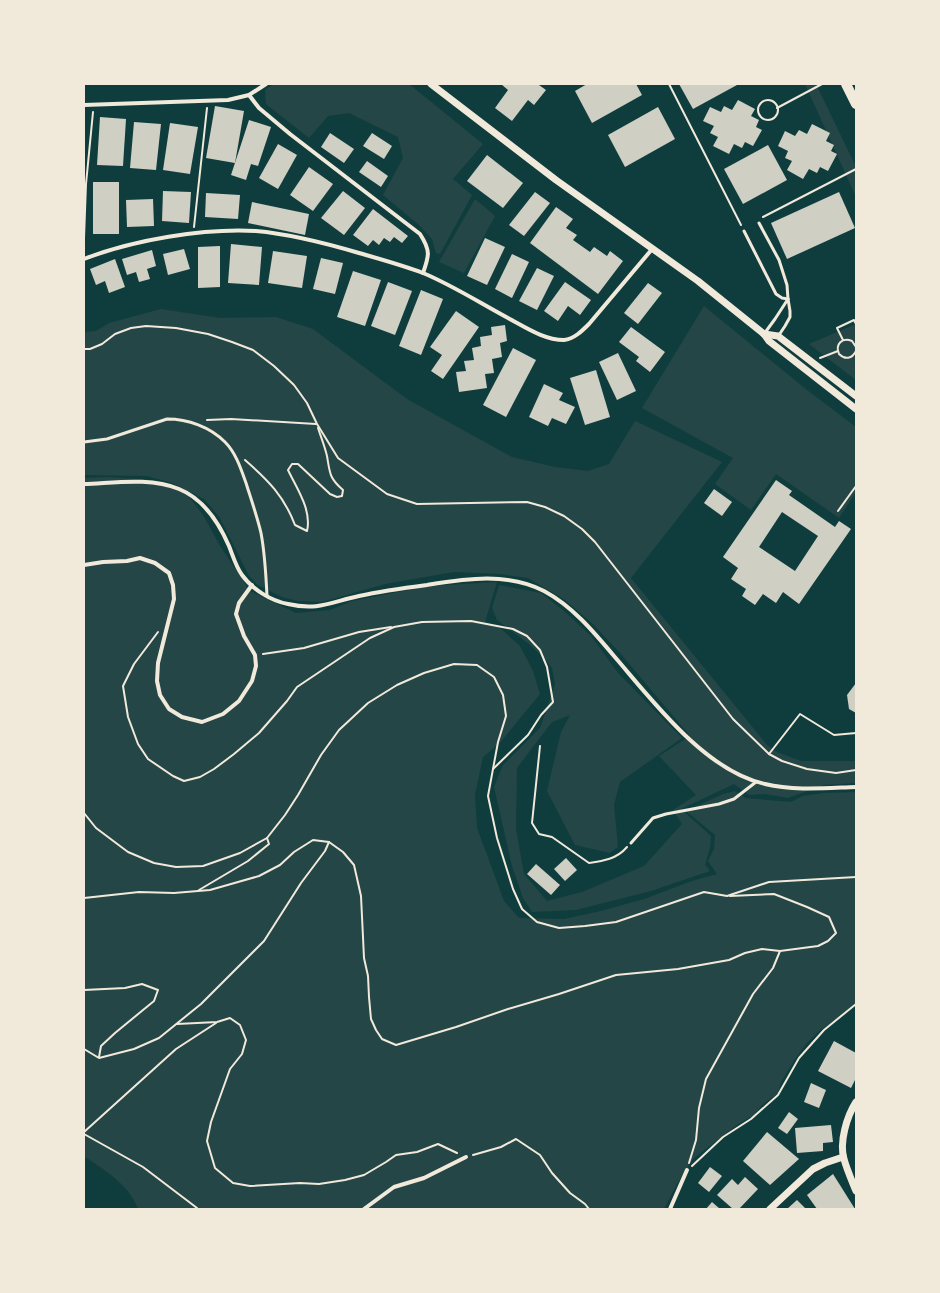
<svg xmlns="http://www.w3.org/2000/svg" width="940" height="1293" font-family="'Sofia Sans Condensed',sans-serif">
	<style>
		.green { fill: #244646 }
		.building { fill: #cfcfc3; fill-rule: evenodd }
		.lines { fill: none; stroke-linecap: round; stroke-linejoin: round }
		.path { stroke: #f1e9da; stroke-width: 2 }
		.service { stroke: #f1e9da; stroke-width: 3 }
		.minor { stroke: #f1e9da; stroke-width: 4 }
		.tertiary { stroke: #f1e9da; stroke-width: 7 }
		.trunk { stroke: #f1e9da; stroke-width: 10 }
	</style>
	<rect width="100%" height="100%" fill="#0f3d3e"/>
	<g class="green">
		<polygon points="274,84 409,84 483,144 453,179 472,195 440,254 436,253 432,239 418,224 383,195 403,158 398,137 349,113 328,116 309,138 266,104 265,90"/>
		<polygon points="805,84 816,84 856,167 856,197"/>
		<polygon points="475,199 495,216 464,273 439,262"/>
		<polygon points="704,306 807,390 856,427 856,492 839,518 776,474 751,510 715,484 733,458 642,408"/>
		<polygon points="161,309 220,318 276,317 313,329 407,399 512,457 555,467 588,471 609,464 635,421 722,462 631,578 767,745 777,752 801,761 856,761 856,783 824,785 788,798 765,794 749,795 734,784 681,809 711,836 710,848 705,865 710,871 651,891 576,910 532,912 523,898 512,866 494,787 503,765 540,728 555,684 552,668 545,659 529,644 497,620 492,608 499,585 541,593 564,611 591,636 618,673 682,738 620,782 614,805 618,847 610,853 575,845 547,791 561,732 570,715 552,722 517,768 516,829 524,874 547,901 582,892 644,866 682,824 673,810 696,795 659,756 690,736 620,653 593,624 565,600 528,578 500,574 454,572 385,584 322,602 298,601 282,597 258,585 249,576 220,518 204,499 172,483 147,476 84,475 84,332 96,331 109,323"/>
		<polygon points="856,324 856,380 809,344"/>
		<path d="M109 477 149 480 183 489 203 515 220 546 250 591 296 613 330 610 352 601 429 586 497 582 485 622 500 628 520 646 533 671 540 694 499 744 483 757 475 795 477 828 504 901 519 918 564 919 601 911 644 899 692 881 717 874 708 861 714 849 715 835 686 811 723 794 735 791 746 798 791 802 803 796 823 793 856 792V1002L839 1017 819 1031 806 1044 796 1058 781 1082 778 1093 762 1105 754 1115 738 1124 693 1159 677 1184 664 1209H138C130 1185 104 1170 84 1156V478Z"/>
	</g>
	<g class="building">
		<polygon points="501,84 540,84 539,85 546,90 534,105 528,100 512,121 495,108 508,90"/>
		<polygon points="587,84 636,84 642,95 592,123 575,91"/>
		<polygon points="679,84 737,84 737,85 693,109"/>
		<polygon points="738,100 755,109 751,116 759,120 756,127 762,130 753,146 745,142 742,148 734,144 729,154 713,146 718,137 710,133 714,126 703,121 710,107 721,112 724,106 732,110"/>
		<polygon points="215,106 244,111 235,163 206,158"/>
		<polygon points="658,107 675,139 625,167 608,135"/>
		<polygon points="100,117 126,119 123,166 97,165"/>
		<polygon points="249,120 271,127 258,166 251,164 246,180 231,175"/>
		<polygon points="134,122 161,124 156,170 130,168"/>
		<polygon points="170,123 198,127 190,174 163,170"/>
		<polygon points="812,124 830,133 826,141 834,145 831,151 837,154 828,171 820,167 817,173 809,169 803,179 787,170 792,161 785,158 788,151 778,146 785,131 795,136 799,130 807,134"/>
		<polygon points="330,133 354,149 344,163 321,147"/>
		<polygon points="372,133 392,146 384,159 363,146"/>
		<polygon points="278,144 297,155 278,189 259,178"/>
		<polygon points="768,145 787,180 743,204 724,169"/>
		<polygon points="487,155 523,183 503,208 467,181"/>
		<polygon points="367,161 388,176 381,187 359,172"/>
		<polygon points="309,167 333,184 313,211 290,195"/>
		<rect x="93" y="182" width="26" height="52"/>
		<polygon points="163,191 191,192 189,223 162,221"/>
		<polygon points="343,191 365,208 344,235 321,218"/>
		<polygon points="535,192 550,203 524,236 509,225"/>
		<polygon points="839,192 855,228 787,259 771,223"/>
		<polygon points="206,193 240,195 238,219 205,217"/>
		<polygon points="153,199 154,226 127,227 126,200"/>
		<polygon points="252,202 309,214 305,235 248,223"/>
		<polygon points="556,207 573,219 566,228 577,235 573,240 590,252 594,247 607,256 610,251 623,261 598,294 530,243"/>
		<polygon points="373,209 408,236 402,243 394,237 390,242 384,238 379,245 373,240 368,246 353,235"/>
		<polygon points="485,238 505,247 487,285 467,276"/>
		<polygon points="231,244 262,247 259,285 228,283"/>
		<polygon points="220,246 220,287 198,288 198,247"/>
		<polygon points="184,249 190,269 168,275 163,254"/>
		<polygon points="152,250 156,266 147,269 150,279 139,282 136,272 127,275 122,259"/>
		<polygon points="273,251 307,256 302,288 268,283"/>
		<polygon points="512,254 529,262 512,298 495,289"/>
		<polygon points="321,258 343,263 335,294 313,289"/>
		<polygon points="115,259 125,287 109,293 105,281 96,285 90,269"/>
		<polygon points="537,268 554,276 537,310 519,301"/>
		<polygon points="353,271 381,280 365,326 337,317"/>
		<polygon points="388,282 412,291 395,335 371,326"/>
		<polygon points="565,282 591,300 580,315 568,306 558,321 544,311"/>
		<polygon points="648,283 662,293 638,324 624,313"/>
		<polygon points="421,290 443,299 421,355 399,346"/>
		<polygon points="456,311 479,327 443,379 431,371 442,355 430,347"/>
		<polygon points="505,325 507,341 500,343 502,357 492,359 494,373 485,374 487,388 459,392 456,372 466,371 464,361 474,360 472,348 481,346 480,337 492,335 491,327"/>
		<polygon points="631,327 665,352 650,372 636,361 639,357 619,342"/>
		<polygon points="513,348 536,360 506,417 483,405"/>
		<polygon points="618,353 636,391 617,400 599,362"/>
		<polygon points="596,370 610,417 585,425 570,378"/>
		<polygon points="544,384 563,393 559,400 575,407 566,424 552,418 548,426 529,417"/>
		<path d="M776 480 792 491 789 495 835 527 839 521 851 529 799 604 783 592 776 603 763 594 755 605 742 596 746 589 731 579 738 568 723 557ZM782 512 818 536 795 571 759 547Z"/>
		<polygon points="714,489 732,502 722,516 704,503"/>
		<polygon points="856,683 856,713 849,709 847,695"/>
		<polygon points="566,858 577,870 565,881 554,869"/>
		<polygon points="536,864 560,885 551,895 527,874"/>
		<polygon points="834,1041 856,1053 856,1078 851,1088 818,1071"/>
		<polygon points="811,1083 826,1090 819,1108 804,1102"/>
		<polygon points="789,1112 798,1119 787,1134 778,1128"/>
		<polygon points="831,1125 833,1142 823,1143 823,1151 797,1153 795,1128"/>
		<polygon points="767,1132 799,1159 770,1185 743,1161"/>
		<polygon points="710,1167 722,1176 709,1192 698,1183"/>
		<polygon points="833,1174 855,1209 817,1209 807,1195"/>
		<polygon points="745,1177 758,1189 739,1209 733,1209 717,1195 732,1179 738,1185"/>
		<polygon points="797,1200 806,1209 787,1209"/>
		<polygon points="712,1202 720,1209 706,1209"/>
	</g>
	<g class="lines">
		<g class="path">
			<polyline points="669,84 741,225"/>
			<circle cx="768" cy="110" r="10"/>
			<polyline points="777,108 822,84"/>
			<polyline points="763,217 856,169"/>
			<polyline points="194,227 207,108"/>
			<polyline points="84,238 86,184 93,112"/>
			<polyline points="843,340 837,328 854,320 856,324"/>
			<path d="M856 347 852 341C842 337 835 344 839 354 845 360 852 359 856 351"/>
			<polyline points="84,349 90,349 102,344 115,334 131,328 146,326 176,328 208,334 232,342 253,350 274,366 294,385 307,403 317,424 338,458 387,494 417,504 527,502 545,507 564,516 582,529 595,542 733,719 769,754 782,761 807,769 836,773 856,770"/>
			<polyline points="820,358 838,351"/>
			<polyline points="207,420 231,419 316,424"/>
			<path d="M245 460C268 480 284 496 295 525L307 531C312 510 297 489 288 470L292 464H298L330 494 337 497 342 496 343 490C329 478 330 473 327 456 325 447 321 437 318 428"/>
			<polyline points="838,511 856,486"/>
			<polyline points="158,632 134,664 123,686 128,717 138,744 148,759 173,776 184,781 200,777 214,769 234,754 259,733 287,701 297,687 370,638 394,627 422,622 471,621 513,629 527,636 540,650 547,667 553,702 541,715 528,735 493,769"/>
			<polyline points="263,654 304,648 359,632 391,627"/>
			<path d="M540 746 532 823 539 834 552 837 589 863C603 861 617 859 627 847"/>
			<polyline points="769,754 800,714 834,735 856,733"/>
			<polyline points="84,813 96,828 128,852 154,863 176,867 203,866 240,853 267,838 285,815 298,795 321,755 339,730 368,703 397,685 424,673 454,664 477,665 494,677 503,695 506,716 498,742 488,796 497,838 513,889 522,909 537,922 559,928 585,926 616,922 704,892 727,896 769,882 856,877"/>
			<polyline points="199,890 248,861 269,844 267,838"/>
			<polyline points="84,898 139,892 174,893 210,890 259,876 280,865 294,852 313,840 329,842 343,852 354,865 361,896 364,958 368,976 369,997 371,1019 376,1030 382,1039 396,1045 456,1027 508,1009 559,994 616,975 678,969 729,960 745,953 762,949 780,951 818,946 828,941 836,933 829,917 807,907 774,894 730,896"/>
			<polyline points="84,990 125,988 142,984 158,990 154,1001 115,1033 101,1046 99,1057"/>
			<polyline points="177,1024 217,1022 230,1018 240,1025 246,1040 242,1054 230,1069 211,1122 207,1141 215,1168 233,1183 250,1186 300,1183 319,1184 345,1180 364,1175 386,1162 396,1155 417,1152 438,1144 457,1153"/>
			<polyline points="84,1049 99,1058 134,1049 159,1038 201,1004 264,941 301,883 325,851 329,842"/>
			<polyline points="84,1132 176,1049 216,1023"/>
			<polyline points="84,1134 143,1167 197,1208"/>
			<polyline points="473,1155 501,1147 516,1139 540,1155 552,1173 570,1193 585,1204 589,1209"/>
			<polyline points="689,1163 696,1140 699,1108 706,1079 753,994 773,968 780,951"/>
			<polyline points="692,1166 723,1137 751,1119 778,1095 799,1058 824,1030 856,1004"/>
		</g>
		<g class="service">
			<polyline points="759,223 779,260 787,285 788,299 790,311 790,317 785,326 779,335"/>
			<polyline points="744,231 776,294 782,298 788,299"/>
			<polyline points="764,334 775,319 788,299"/>
			<path d="M84 442 107 439 167 419C188 419 210 427 225 442 236 453 241 469 246 483 251 499 257 516 261 533 265 554 266 575 267 596"/>
			<polyline points="631,843 653,818 666,814 719,804 734,799 756,782"/>
		</g>
		<g class="minor">
			<path d="M249 95 259 108 290 134 420 234C431 251 429 256 423 273"/>
			<polyline points="84,105 228,100 249,95 266,84"/>
			<path d="M84 259C133 240 203 228 256 231 291 234 325 243 359 253 380 259 402 265 423 273 452 285 480 303 508 318 525 327 544 340 564 340 574 339 582 331 589 324L653 248"/>
			<path d="M84 484C114 483 150 477 179 489 204 499 219 523 229 546 233 556 236 567 242 575 252 589 271 601 288 604 318 611 331 602 359 596 382 591 404 588 427 585 465 579 508 572 544 591 572 606 593 631 614 656 652 700 705 771 765 784 794 791 826 788 856 787"/>
			<polyline points="84,565 103,562 127,561 140,558 155,563 169,573 173,585 174,599 158,663 157,681 160,695 169,709 182,717 202,722 223,714 239,701 252,681 256,666 255,655 244,636 236,614 239,603 252,585"/>
			<polyline points="364,1209 394,1187 424,1178 466,1157"/>
			<polyline points="670,1209 687,1170"/>
		</g>
		<g class="tertiary">
			<polyline points="431,84 556,180 698,281 764,334 769,341 856,409"/>
			<polyline points="764,334 778,336 856,396"/>
			<path d="M856 1102C847 1116 839 1142 844 1159 847 1170 852 1181 856 1191"/>
			<polyline points="770,1209 813,1169 825,1163 843,1157"/>
		</g>
		<polyline class="trunk" points="846,84 856,104"/>
	</g>
	<rect width="940" height="1293" fill="none" stroke="#f1e9da" stroke-width="170"/>
</svg>
